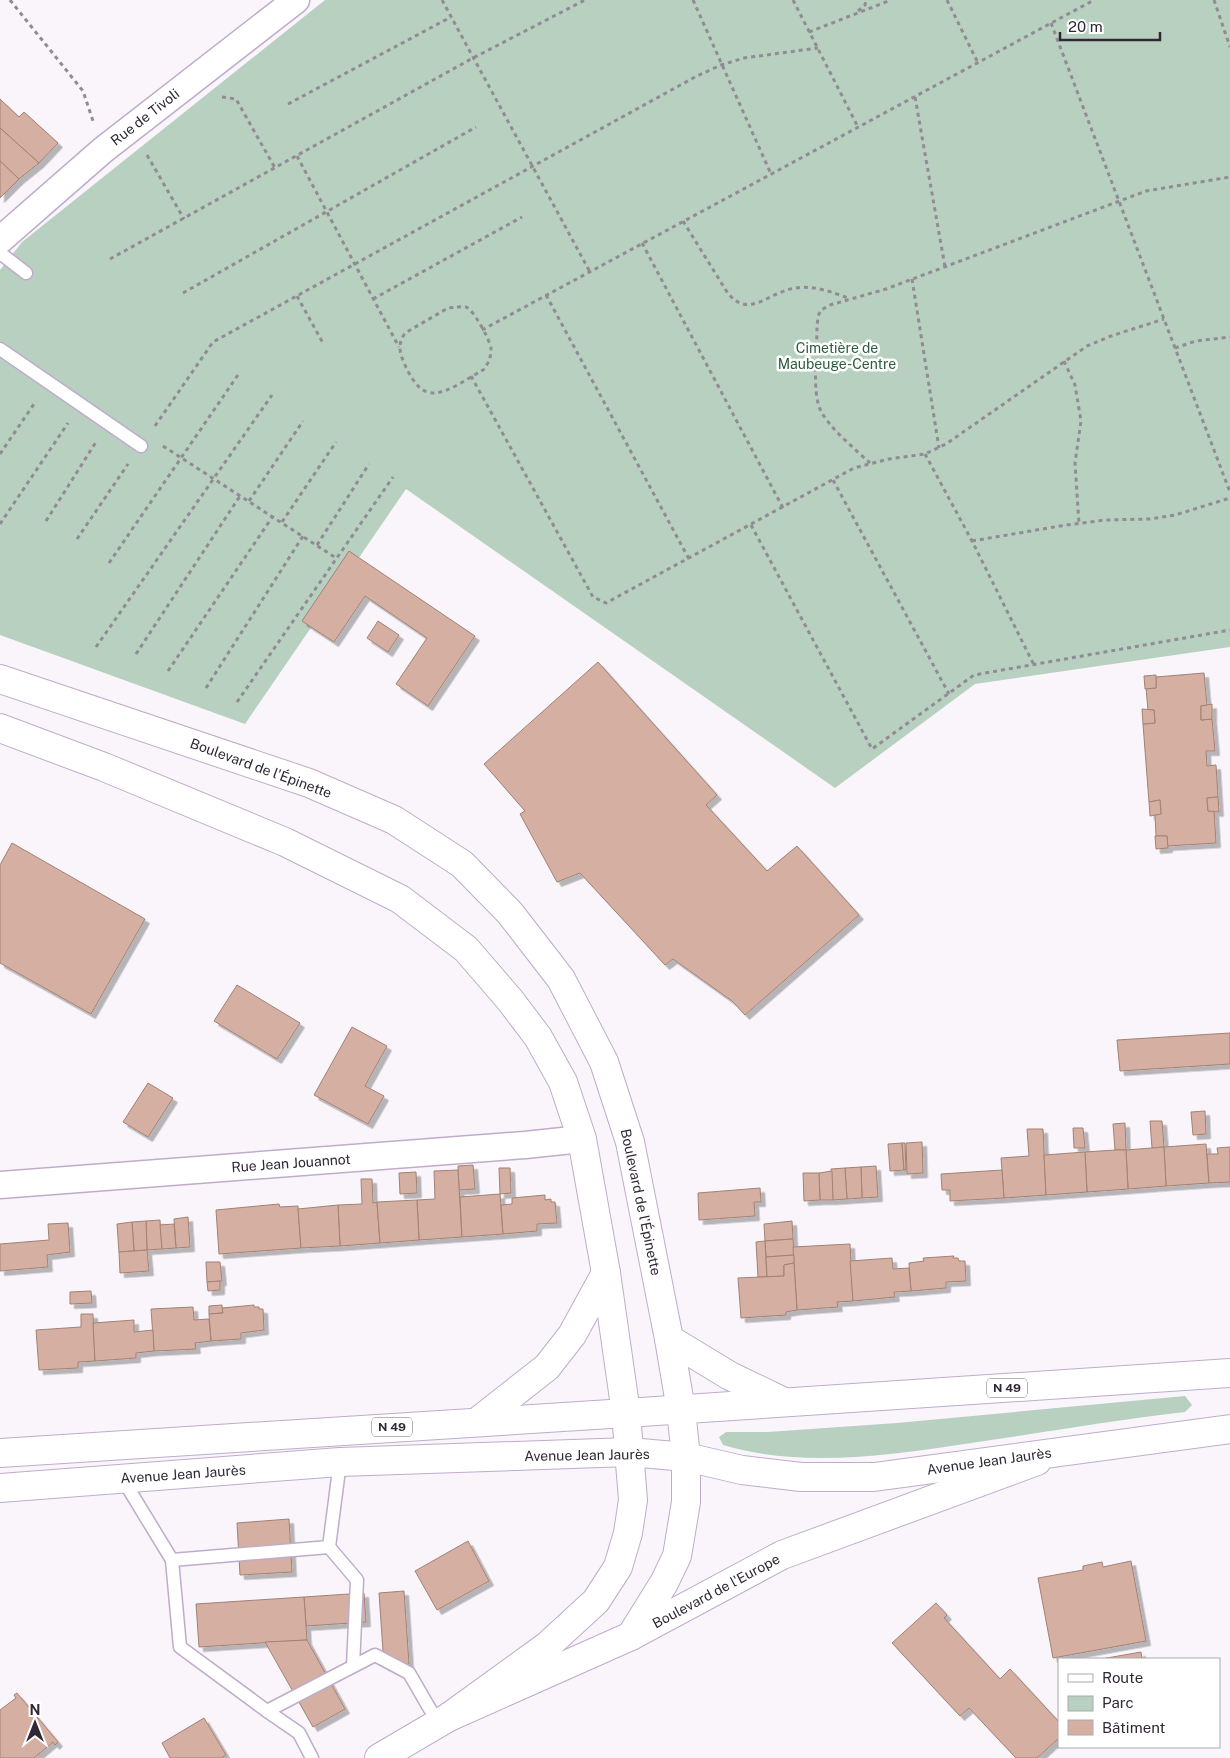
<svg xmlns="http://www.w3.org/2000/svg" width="1230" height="1758" font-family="'Public Sans',sans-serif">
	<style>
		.green { fill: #b8d0c0 }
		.building { fill: #d4afa2; stroke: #a38174; filter: url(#shadow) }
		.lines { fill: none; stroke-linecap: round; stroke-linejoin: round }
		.lane-casing { stroke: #bfacca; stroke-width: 15 }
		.street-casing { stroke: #bfacca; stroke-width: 29 }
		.secondary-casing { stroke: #bfacca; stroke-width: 30 }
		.primary-casing { stroke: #bfacca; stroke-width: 30 }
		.path { stroke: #918b94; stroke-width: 3; stroke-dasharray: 4 4; stroke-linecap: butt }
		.lane { stroke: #fff; stroke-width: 12 }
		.street { stroke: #fff; stroke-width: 26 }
		.secondary { stroke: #fff; stroke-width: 28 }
		.primary { stroke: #fff; stroke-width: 28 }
		.labels { text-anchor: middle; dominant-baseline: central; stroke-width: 5; stroke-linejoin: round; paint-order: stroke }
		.shield { fill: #fff; stroke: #6e6871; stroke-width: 1 }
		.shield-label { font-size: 12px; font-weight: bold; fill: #302834 }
		.street-label { font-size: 14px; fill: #302834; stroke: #fff }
		.park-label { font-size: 14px; fill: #295b3e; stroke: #fff }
	</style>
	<defs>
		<filter id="shadow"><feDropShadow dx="4.5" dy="4.5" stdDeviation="0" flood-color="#0004"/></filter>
	</defs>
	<rect width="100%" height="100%" fill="#f9f5fb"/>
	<g class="green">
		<polygon points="325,0 1230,0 1230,647 975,684 835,788 406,489 245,724 0,635 0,270 22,242"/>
		<path d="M1185 1396 1192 1405 1185 1412C1114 1420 1042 1433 971 1443 890 1455 803 1469 723 1445L719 1437 726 1432H768L897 1423Z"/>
	</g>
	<g class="building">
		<polygon points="0,99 19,117 24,112 58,143 39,163 0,128"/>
		<polygon points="0,128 39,163 19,179 0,161"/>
		<polygon points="0,161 19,179 0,198"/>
		<polygon points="349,551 475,636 428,706 396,684 427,638 365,596 334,642 302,621"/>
		<polygon points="378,621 399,635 388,652 367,638"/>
		<polygon points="598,662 717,795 706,805 767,871 797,846 859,915 745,1015 732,1001 673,959 665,965 580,873 557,882 520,814 525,811 484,764"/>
		<polygon points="1204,673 1207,706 1201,706 1201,720 1212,719 1215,751 1206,751 1207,766 1216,765 1218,797 1207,798 1208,811 1214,810 1216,843 1167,846 1167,836 1156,836 1155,814 1161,814 1160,800 1149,802 1143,724 1155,723 1154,710 1148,710 1146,688 1156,688 1156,677"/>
		<polygon points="1156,675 1156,688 1145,689 1144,676"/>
		<polygon points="1212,704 1212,719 1201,720 1201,706"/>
		<polygon points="1142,709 1154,710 1155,723 1143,724"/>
		<polygon points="1218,797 1219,812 1208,811 1207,798"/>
		<polygon points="1160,800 1161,814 1150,816 1149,802"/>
		<polygon points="1155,836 1167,836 1168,848 1156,849"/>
		<polygon points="12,843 145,919 91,1014 0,963 0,865"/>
		<polygon points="237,985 300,1023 277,1059 214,1021"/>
		<polygon points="352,1027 387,1046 365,1086 384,1096 368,1124 314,1095"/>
		<polygon points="1230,1033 1230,1064 1120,1071 1117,1040"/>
		<polygon points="148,1083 173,1098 148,1137 123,1122"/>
		<polygon points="1205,1111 1206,1134 1193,1135 1191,1112"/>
		<polygon points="1150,1121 1162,1121 1164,1147 1152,1148"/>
		<polygon points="1125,1123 1126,1150 1115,1150 1113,1124"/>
		<polygon points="1073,1128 1083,1128 1085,1148 1074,1148"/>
		<polygon points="1027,1129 1043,1129 1046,1195 1004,1198 1001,1158 1029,1156"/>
		<polygon points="922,1142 923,1173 907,1174 906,1143"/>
		<polygon points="902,1143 904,1170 890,1171 888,1144"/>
		<polygon points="902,1143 905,1143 906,1170 904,1170"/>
		<polygon points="1206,1144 1209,1183 1166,1186 1164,1147"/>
		<polygon points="1164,1147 1166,1186 1128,1189 1126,1150"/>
		<polygon points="1230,1147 1230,1182 1209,1183 1207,1154 1218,1154 1217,1148"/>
		<polygon points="1115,1150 1126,1150 1128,1189 1087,1192 1085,1152"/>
		<polygon points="1085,1152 1087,1192 1046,1195 1044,1155"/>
		<polygon points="473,1165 475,1189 459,1190 458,1166"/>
		<polygon points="876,1166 878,1197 862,1198 861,1167"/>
		<polygon points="861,1167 862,1198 847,1199 845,1168"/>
		<polygon points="499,1168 510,1168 511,1193 500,1194"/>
		<polygon points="845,1168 847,1199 833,1200 831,1169"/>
		<polygon points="458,1170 462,1237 419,1240 417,1200 435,1199 434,1171"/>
		<polygon points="1002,1170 1004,1198 950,1201 950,1190 942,1190 941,1174"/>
		<polygon points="832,1171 833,1200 820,1200 819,1173"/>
		<polygon points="416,1172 417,1193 400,1194 399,1173"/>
		<polygon points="803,1173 819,1173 820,1200 804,1201"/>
		<polygon points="361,1179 372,1179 373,1203 377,1202 380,1243 340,1246 338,1205 362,1204"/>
		<polygon points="760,1188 761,1202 754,1202 755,1216 699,1220 698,1193"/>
		<polygon points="500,1194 503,1234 462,1237 460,1197"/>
		<polygon points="545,1195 545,1200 551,1199 551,1202 555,1202 557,1223 537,1224 537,1231 503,1234 501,1205 512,1204 512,1198"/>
		<polygon points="417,1200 419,1240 380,1243 377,1202"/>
		<polygon points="279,1204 280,1207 298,1206 301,1248 219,1254 216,1210"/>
		<polygon points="338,1205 340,1246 301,1248 298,1209"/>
		<polygon points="188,1217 190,1247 176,1248 174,1219"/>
		<polygon points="160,1220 162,1249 147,1250 146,1221"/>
		<polygon points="146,1221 147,1250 134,1251 132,1222"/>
		<polygon points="792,1221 793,1239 765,1241 764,1224"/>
		<polygon points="132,1222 134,1251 119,1252 117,1224"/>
		<polygon points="68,1223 70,1252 47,1255 48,1267 0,1271 0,1244 49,1240 48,1224"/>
		<polygon points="174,1224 176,1248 162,1249 160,1225"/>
		<polygon points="793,1239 794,1255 766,1257 765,1241"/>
		<polygon points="765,1241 767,1277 758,1277 756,1242"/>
		<polygon points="850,1244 853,1301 837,1302 838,1307 797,1310 793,1247"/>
		<polygon points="147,1250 149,1271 120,1273 119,1252"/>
		<polygon points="794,1255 794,1263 784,1265 784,1276 767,1277 766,1257"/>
		<polygon points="954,1256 953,1258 958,1258 959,1261 965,1261 966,1281 946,1282 946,1288 911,1291 909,1263 924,1261 923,1258"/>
		<polygon points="892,1258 893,1269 909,1268 911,1291 894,1292 895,1297 853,1301 850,1261"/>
		<polygon points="206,1262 220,1262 222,1281 207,1282"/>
		<polygon points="794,1263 797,1310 786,1312 786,1315 741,1318 738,1278 784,1276 784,1265"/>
		<polygon points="220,1281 220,1290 208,1291 207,1282"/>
		<polygon points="91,1291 92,1303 70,1304 70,1292"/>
		<polygon points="222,1305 223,1313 209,1314 209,1306"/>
		<polygon points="254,1305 254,1307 259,1307 259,1309 263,1309 264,1330 241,1333 241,1339 211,1341 209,1314 223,1313 222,1308"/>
		<polygon points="193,1307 194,1320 209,1319 211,1341 195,1343 196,1349 154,1351 151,1309"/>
		<polygon points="81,1314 93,1314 95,1361 78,1362 78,1368 39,1370 36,1330 81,1327"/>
		<polygon points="134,1320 134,1332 153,1330 154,1351 136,1353 136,1358 95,1361 93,1323"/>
		<polygon points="289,1519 292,1572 240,1575 237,1523"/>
		<polygon points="468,1541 489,1581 437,1610 415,1571"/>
		<polygon points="1131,1561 1146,1641 1053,1658 1038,1578 1083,1570 1083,1566 1102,1562 1103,1567"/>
		<polygon points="404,1591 409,1664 384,1666 379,1593"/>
		<polygon points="364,1593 366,1622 306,1626 304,1597"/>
		<polygon points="304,1597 307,1640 199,1647 196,1604"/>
		<polygon points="936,1603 947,1615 944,1618 1000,1679 1010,1669 1059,1722 1059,1738 1037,1758 1016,1758 969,1708 960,1716 892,1643"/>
		<polygon points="307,1640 345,1709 313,1727 265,1642"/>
		<polygon points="1141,1652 1142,1659 1101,1659"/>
		<polygon points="17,1693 58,1742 55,1745 53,1742 34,1758 0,1758 0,1710 16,1698 14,1695"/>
		<polygon points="204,1718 226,1755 221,1758 170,1758 162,1743"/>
	</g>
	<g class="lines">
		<g class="lane-casing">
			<g id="lane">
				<polyline points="0,253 26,273"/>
				<polyline points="0,349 141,446"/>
				<polyline points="122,1478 172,1560 329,1547 340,1462"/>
				<polyline points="329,1547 357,1580 353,1666"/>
				<polyline points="172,1560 180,1647 267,1711"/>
				<polyline points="312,1758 299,1733 267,1711 375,1655 409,1673 438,1723"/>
			</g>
		</g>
		<g class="street-casing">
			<g id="street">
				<polyline points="0,240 103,150 296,0"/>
				<polyline points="0,1185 525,1145 582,1139"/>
			</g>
		</g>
		<g class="secondary-casing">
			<g id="secondary">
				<polyline points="0,679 309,783 394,820 462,864 510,913 561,979 604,1062 630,1142 669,1339 681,1410 686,1457 686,1502 677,1556 664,1583 631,1636"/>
				<polyline points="0,728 104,767 285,842 400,899 466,949 510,1000 538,1037 563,1082 582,1139 606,1273 626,1413 633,1500 628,1533 618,1567 596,1601 547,1646 449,1717"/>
				<polyline points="669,1339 730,1376 784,1402"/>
				<polyline points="477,1422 547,1367 572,1335 606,1273"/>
				<polyline points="379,1758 449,1717 631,1636 782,1555 1037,1461"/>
			</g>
		</g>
		<g class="primary-casing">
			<g id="primary">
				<polyline points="0,1453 626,1413 1230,1373"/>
				<polyline points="0,1488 340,1462 629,1452 686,1457 742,1470 801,1477 874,1477 1230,1429"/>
			</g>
		</g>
		<g class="path">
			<polyline points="10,0 83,91 93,121"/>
			<polyline points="442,0 590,272"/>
			<polyline points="693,0 771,174"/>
			<polyline points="793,0 858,127"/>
			<polyline points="947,0 978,63"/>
			<polyline points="1214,0 1230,47"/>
			<polyline points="858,11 865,5 866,0"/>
			<polyline points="1051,23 1230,492"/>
			<polyline points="809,32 891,0"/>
			<polyline points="222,97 236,99 275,168"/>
			<polyline points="915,97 945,267"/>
			<polyline points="288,104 451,17"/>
			<polyline points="147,155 184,219"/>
			<polyline points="297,156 399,347"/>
			<path d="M683 221 727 292C749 321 769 291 796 288 813 285 832 292 848 298"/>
			<polyline points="642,243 783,508"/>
			<polyline points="110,259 473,58 585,0"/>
			<polyline points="912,279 939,448"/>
			<polyline points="183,293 476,127"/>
			<polyline points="546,295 689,559"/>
			<polyline points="297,296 324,345"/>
			<polyline points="373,299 522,217"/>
			<path d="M457 307C460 307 463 306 466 307 473 309 490 340 491 348 491 357 489 363 483 370 470 377 448 393 434 393 431 393 426 392 423 390 414 386 399 357 400 347 400 342 402 338 405 333L448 308Z"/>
			<polyline points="482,330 1094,0"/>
			<polyline points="1175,348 1196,341 1230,337"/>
			<polyline points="1064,361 1075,385 1081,421 1075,463 1079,524"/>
			<polyline points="471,376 593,597 606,603 854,468 889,459 925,454 946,444 1087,346 1111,336 1164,319"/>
			<polyline points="155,426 213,342 695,77 721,65 744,58 818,48"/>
			<polyline points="163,446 336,558"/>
			<polyline points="0,454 36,401"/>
			<polyline points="925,454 972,541 1034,665"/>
			<path d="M870 463C854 448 829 428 820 409 812 391 817 348 817 328L818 316 821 310 830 305 886 289 1146 191 1230 177"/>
			<polyline points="833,480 949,694"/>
			<polyline points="249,501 303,421"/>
			<polyline points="46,521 96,442"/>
			<polyline points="282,522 336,442"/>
			<polyline points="0,524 68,423"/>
			<polyline points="751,525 872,749 974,675 1230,630"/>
			<polyline points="77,539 128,464"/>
			<polyline points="972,541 1060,526 1105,520 1150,519 1175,515 1230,498"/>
			<polyline points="317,545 369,464"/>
			<polyline points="109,563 240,372"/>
			<polyline points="96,647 272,395"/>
			<polyline points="136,654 240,496"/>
			<polyline points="168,671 273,516"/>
			<polyline points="206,688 303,536"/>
			<polyline points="237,702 393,477"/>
		</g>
		<use href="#lane" class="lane"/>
		<use href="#street" class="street"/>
		<use href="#secondary" class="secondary"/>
		<use href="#primary" class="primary"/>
	</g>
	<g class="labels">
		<g class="shield">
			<rect x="987" y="1378.5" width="40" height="19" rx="4"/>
			<rect x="372" y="1417.5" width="40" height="19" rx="4"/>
		</g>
		<g class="shield-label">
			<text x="1007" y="1388">N 49</text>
			<text x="392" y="1427">N 49</text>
		</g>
		<g class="street-label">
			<text transform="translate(145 117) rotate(-38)">Rue de Tivoli</text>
			<text transform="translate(261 768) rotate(20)">Boulevard de l'Épinette</text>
			<text transform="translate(291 1163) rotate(-4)">Rue Jean Jouannot</text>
			<text transform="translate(641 1202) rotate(78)">Boulevard de l'Épinette</text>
			<text transform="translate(587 1455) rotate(-1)">Avenue Jean Jaurès</text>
			<text transform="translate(989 1461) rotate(-8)">Avenue Jean Jaurès</text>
			<text transform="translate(183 1474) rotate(-4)">Avenue Jean Jaurès</text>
			<text transform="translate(716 1591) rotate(-28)">Boulevard de l'Europe</text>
		</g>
		<g class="park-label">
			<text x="837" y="348">Cimetière de<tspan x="837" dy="16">Maubeuge-Centre</tspan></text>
		</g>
	</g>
	<rect x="1058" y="1658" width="162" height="90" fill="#ffffff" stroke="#aca9ae"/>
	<rect x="1068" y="1674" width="25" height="8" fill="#ffffff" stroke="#aca9ae"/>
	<text x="1102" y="1683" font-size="15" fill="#302834">Route</text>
	<rect x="1068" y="1696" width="25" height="15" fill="#b8d0c0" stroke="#aca9ae"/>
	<text x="1102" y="1708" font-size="15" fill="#302834">Parc</text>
	<rect x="1068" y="1720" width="25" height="15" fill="#d4afa2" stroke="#aca9ae"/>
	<text x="1102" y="1733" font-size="15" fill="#302834">Bâtiment</text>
	<g transform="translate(35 1723)" stroke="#ffffff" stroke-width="4" paint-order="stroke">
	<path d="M0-4L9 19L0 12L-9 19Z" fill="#302834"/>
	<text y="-8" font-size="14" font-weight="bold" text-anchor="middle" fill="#302834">N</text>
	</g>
	<path d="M1060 32v8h100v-8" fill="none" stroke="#302834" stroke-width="2.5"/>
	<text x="1068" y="32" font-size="15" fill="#302834" stroke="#ffffff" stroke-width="4" paint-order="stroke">20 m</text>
</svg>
